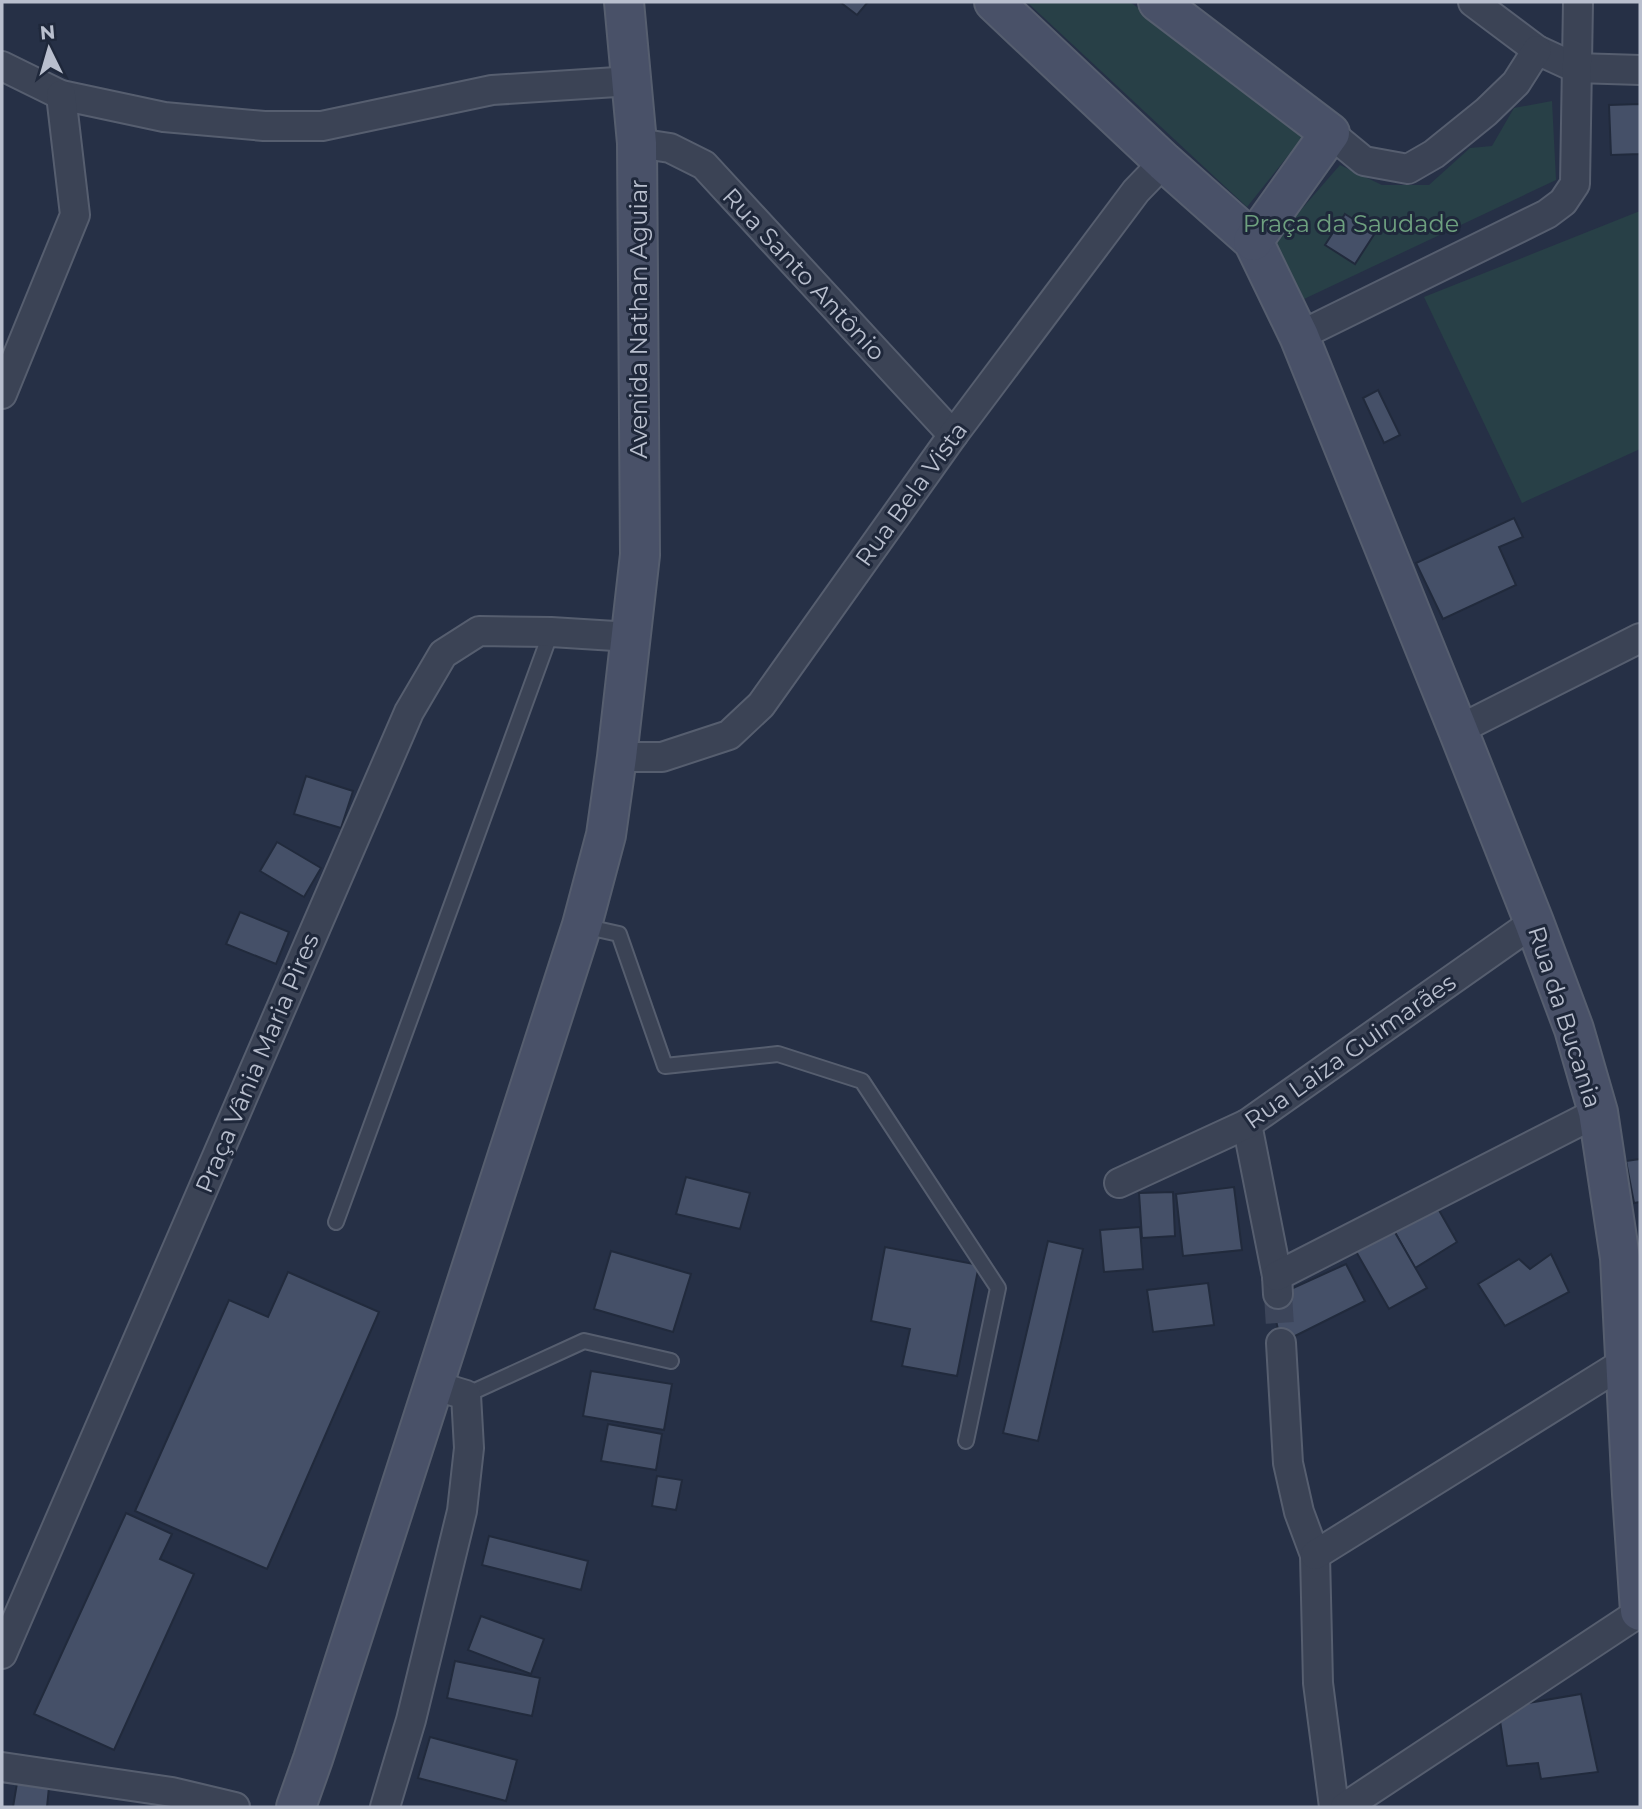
<svg xmlns="http://www.w3.org/2000/svg" width="1642" height="1809" font-family="Montserrat,sans-serif">
	<style>
		.green { fill: #284047 }
		.building { fill: #455068; stroke: #212a3c; stroke-width: 2 }
		.lines { fill: none; stroke-linecap: round; stroke-linejoin: round }
		.street-tunnel { stroke: #3c455a; stroke-width: 28; stroke-dasharray: 28 14; stroke-linecap: butt }
		.lane-casing { stroke: #565e6f; stroke-width: 18 }
		.street-casing { stroke: #565e6f; stroke-width: 32 }
		.secondary-casing { stroke: #565e6f; stroke-width: 42 }
		.lane { stroke: #3b4355; stroke-width: 14 }
		.street { stroke: #3b4355; stroke-width: 28 }
		.secondary { stroke: #495168; stroke-width: 38 }
		.labels { text-anchor: middle; dominant-baseline: central; stroke-width: 6; stroke-linejoin: round; paint-order: stroke }
		.park-label { font-size: 24px; fill: #6ea07f; stroke: #1f283b }
		.street-label { font-size: 24px; fill: #b9bfce; stroke: #1f283b }
	</style>
	<rect width="100%" height="100%" fill="#263046"/>
	<g class="green">
		<polygon points="1027,2 1130,2 1307,132 1247,207"/>
		<polygon points="1552,101 1556,180 1304,299 1273,242 1340,165 1382,185 1429,185 1470,148 1492,146 1514,108"/>
		<polygon points="1640,211 1640,449 1522,503 1424,297"/>
	</g>
	<g class="building">
		<polygon points="840,2 868,2 857,15"/>
		<polygon points="1640,104 1640,154 1611,155 1609,105"/>
		<polygon points="1345,214 1375,233 1355,264 1325,245"/>
		<polygon points="1378,390 1400,435 1384,443 1363,398"/>
		<polygon points="1514,518 1523,537 1499,547 1516,585 1443,619 1416,563"/>
		<polygon points="306,776 353,791 341,828 294,814"/>
		<polygon points="277,842 321,868 304,897 260,871"/>
		<polygon points="240,912 289,932 276,964 226,944"/>
		<polygon points="1640,1159 1640,1202 1634,1203 1626,1161"/>
		<polygon points="686,1177 750,1193 740,1229 676,1214"/>
		<polygon points="1234,1187 1242,1250 1183,1256 1176,1194"/>
		<polygon points="1173,1192 1175,1236 1142,1238 1139,1193"/>
		<polygon points="1436,1205 1457,1242 1415,1268 1393,1229"/>
		<polygon points="1140,1227 1143,1269 1104,1272 1100,1230"/>
		<polygon points="1393,1229 1427,1288 1389,1309 1354,1248"/>
		<polygon points="1048,1241 1083,1249 1038,1441 1003,1433"/>
		<polygon points="885,1247 979,1265 957,1376 902,1366 910,1329 871,1321"/>
		<polygon points="611,1251 691,1274 673,1332 594,1309"/>
		<polygon points="1551,1254 1569,1292 1505,1326 1478,1284 1519,1259 1530,1269"/>
		<polygon points="1346,1264 1365,1301 1281,1343 1271,1298"/>
		<polygon points="288,1272 379,1312 267,1569 135,1511 229,1300 268,1317"/>
		<polygon points="1208,1283 1214,1325 1153,1332 1147,1290"/>
		<polygon points="591,1371 672,1384 664,1430 583,1416"/>
		<polygon points="608,1424 662,1434 656,1470 601,1461"/>
		<polygon points="657,1476 682,1480 676,1510 652,1506"/>
		<polygon points="126,1513 172,1534 160,1559 194,1574 114,1750 34,1714"/>
		<polygon points="489,1536 588,1561 581,1590 482,1565"/>
		<polygon points="481,1616 544,1639 531,1674 468,1650"/>
		<polygon points="455,1661 540,1678 532,1716 447,1698"/>
		<polygon points="1581,1694 1598,1772 1541,1779 1538,1763 1507,1766 1498,1708"/>
		<polygon points="430,1737 517,1760 506,1801 418,1778"/>
		<polygon points="17,1783 49,1787 47,1807 13,1807"/>
	</g>
	<g class="lines">
		<polyline class="street-tunnel" points="1278,1295 1281,1343"/>
		<g class="lane-casing">
			<g id="lane">
				<polyline points="583,926 619,934 665,1066 778,1054 862,1081 998,1288 966,1441"/>
				<polyline points="336,1222 551,632"/>
				<polyline points="466,1395 584,1341 671,1361"/>
			</g>
		</g>
		<g class="street-casing">
			<g id="street">
				<polyline points="1473,2 1537,50 1576,68 1640,70"/>
				<polyline points="2,66 61,95 164,117 264,126 322,126 492,90 632,81"/>
				<polyline points="1330,133 1364,161 1408,169 1434,154 1486,112 1516,83 1537,50"/>
				<polyline points="637,143 670,148 704,165 953,435"/>
				<polyline points="1299,336 1547,214 1563,202 1575,184 1578,2"/>
				<polyline points="2,394 75,215 61,95"/>
				<polyline points="1458,730 1640,638"/>
				<polyline points="617,757 662,757 729,735 761,705 953,435 1136,191 1164,162"/>
				<polyline points="1247,1124 1277,1276 1278,1294"/>
				<polyline points="1119,1183 1247,1124 1534,922"/>
				<polyline points="1277,1276 1598,1112"/>
				<polyline points="1281,1343 1288,1463 1299,1512 1315,1555 1318,1683 1334,1807"/>
				<polyline points="1315,1555 1625,1362"/>
				<polyline points="2,1654 409,712 443,654 479,631 551,632 631,637"/>
				<polyline points="2,1767 172,1792 235,1807"/>
				<polyline points="385,1807 411,1720 462,1511 469,1448 466,1395 433,1385"/>
				<polyline points="1345,1807 1640,1612"/>
			</g>
		</g>
		<g class="secondary-casing">
			<g id="secondary">
				<polyline points="994,2 1164,162 1253,241 1299,336 1458,730 1534,922 1574,1029 1598,1112 1620,1258 1632,1494 1640,1611"/>
				<polyline points="1158,2 1330,133 1253,241"/>
				<polyline points="296,1807 313,1759 582,925 606,835 617,757 640,555 637,143 624,2"/>
			</g>
		</g>
		<use href="#lane" class="lane"/>
		<use href="#street" class="street"/>
		<use href="#secondary" class="secondary"/>
	</g>
	<g class="labels">
		<g class="park-label">
			<text x="1351" y="223">Praça da Saudade</text>
		</g>
		<g class="street-label">
			<text transform="translate(804 274) rotate(47)">Rua Santo Antônio</text>
			<text transform="translate(638 319) rotate(-90)">Avenida Nathan Aguiar</text>
			<text transform="translate(911 494) rotate(-54)">Rua Bela Vista</text>
			<text transform="translate(1565 1017) rotate(72)">Rua da Bucania</text>
			<text transform="translate(1350 1051) rotate(-35)">Rua Laiza Guimarães</text>
			<text transform="translate(257 1063) rotate(-67)">Praça Vânia Maria Pires</text>
		</g>
	</g>
	<rect width="1642" height="1809" fill="none" stroke="#b9bfce" stroke-width="7"/>
	<g transform="translate(49 49) rotate(355)" stroke="#1f283b" stroke-width="5" paint-order="stroke">
	<path d="M0-5L12 26L0 18L-12 26Z" fill="#b9bfce"/>
	<text y="-10" font-size="19" font-weight="bold" text-anchor="middle" fill="#b9bfce">N</text>
	</g>
</svg>
